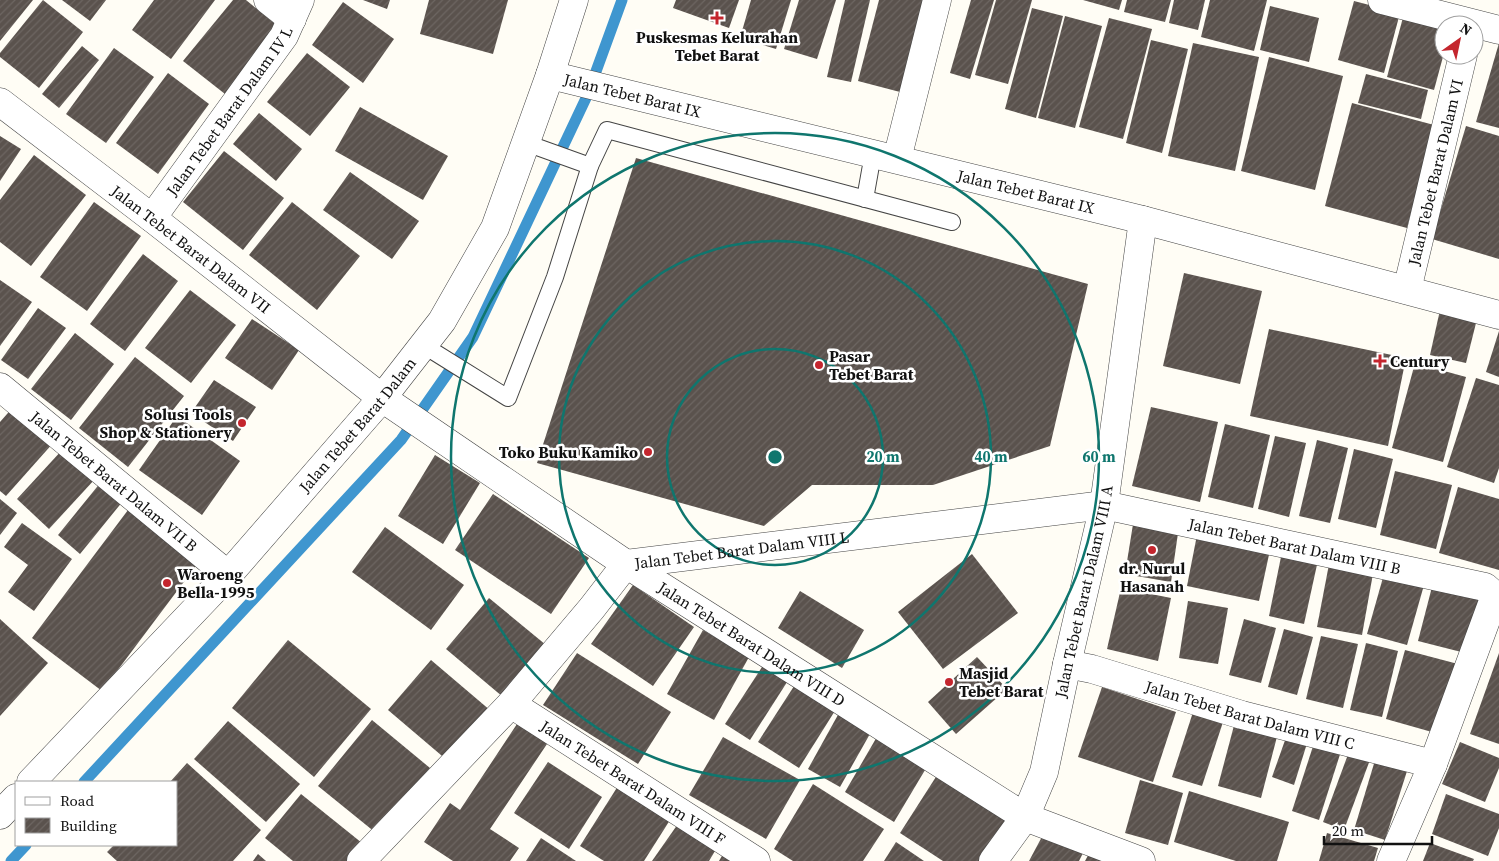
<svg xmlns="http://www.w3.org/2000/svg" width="1499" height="861" font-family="'Source Serif 4',serif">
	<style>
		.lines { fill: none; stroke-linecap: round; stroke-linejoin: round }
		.stream { stroke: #3f96cf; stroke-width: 11 }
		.building { fill: url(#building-hatch) }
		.service-casing { stroke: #444; stroke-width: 18 }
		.minor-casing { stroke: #444; stroke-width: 29 }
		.tertiary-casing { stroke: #444; stroke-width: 29 }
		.service { stroke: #fff; stroke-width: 16 }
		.minor { stroke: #fff; stroke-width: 28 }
		.tertiary { stroke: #fff; stroke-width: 28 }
		.ring { fill: none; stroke: #0f766e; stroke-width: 2.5 }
		.poi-dot { fill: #c4262e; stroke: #fff; stroke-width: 2 }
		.labels { text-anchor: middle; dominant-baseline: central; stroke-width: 5; stroke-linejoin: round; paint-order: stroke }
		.poi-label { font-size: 16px; font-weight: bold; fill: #111; stroke: #fff; text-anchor: start }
		.street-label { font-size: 16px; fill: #111; stroke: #fff }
		.centre { fill: #0f766e; stroke: #fff; stroke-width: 2.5 }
		.ring-label { font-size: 15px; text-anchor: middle; font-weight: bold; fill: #0f766e; stroke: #fff; stroke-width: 5; stroke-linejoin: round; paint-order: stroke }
	</style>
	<defs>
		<pattern id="building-hatch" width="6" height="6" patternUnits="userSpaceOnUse" patternTransform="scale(1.25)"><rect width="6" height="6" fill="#5a524d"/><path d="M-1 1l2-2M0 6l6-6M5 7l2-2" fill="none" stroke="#6d6662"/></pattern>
	</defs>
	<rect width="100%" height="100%" fill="#fffdf5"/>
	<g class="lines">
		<g class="stream">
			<polyline points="84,782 401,440 473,337 587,96 622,0"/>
			<polyline points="11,861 26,845"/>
		</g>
	</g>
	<g class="building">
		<polygon points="0,0 33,0 0,41"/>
		<polygon points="43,0 83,32 39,88 0,57 0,53"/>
		<polygon points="62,0 106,0 90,21"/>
		<polygon points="154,0 215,0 171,59 132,30"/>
		<polygon points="233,0 246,0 279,27 225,94 183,61"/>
		<polygon points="363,0 390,0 387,9"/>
		<polygon points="429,0 508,0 493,54 420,34"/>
		<polygon points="676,0 739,0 729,28 673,8"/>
		<polygon points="751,0 791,0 776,49 740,38"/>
		<polygon points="799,0 836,0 817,59 784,49"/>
		<polygon points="845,0 870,0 851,82 827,77"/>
		<polygon points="879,0 923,0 900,92 858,81"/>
		<polygon points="971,0 994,0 970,79 950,73"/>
		<polygon points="996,0 1032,0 1008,84 975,75"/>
		<polygon points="1083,0 1122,0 1119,10"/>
		<polygon points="1127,0 1171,0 1165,22 1124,12"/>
		<polygon points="1174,0 1205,0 1198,30 1169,23"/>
		<polygon points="1210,0 1267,0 1254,51 1201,37"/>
		<polygon points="1354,1 1400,13 1384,73 1338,60"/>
		<polygon points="343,2 394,39 363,83 312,45"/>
		<polygon points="1270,6 1319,18 1309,62 1260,50"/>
		<polygon points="1032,8 1063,16 1036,118 1005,109"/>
		<polygon points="1405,10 1444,25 1444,53 1434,90 1387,77"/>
		<polygon points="1065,16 1102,26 1075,128 1038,118"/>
		<polygon points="1109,18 1152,29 1123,139 1079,127"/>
		<polygon points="1151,40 1188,49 1162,153 1126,143"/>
		<polygon points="1193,43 1259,57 1235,171 1168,156"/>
		<polygon points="1499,43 1499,128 1476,122"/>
		<polygon points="82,46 99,60 59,108 42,94"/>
		<polygon points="114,48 154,77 106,143 66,114"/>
		<polygon points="307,53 350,87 310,136 267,102"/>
		<polygon points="1269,57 1343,76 1315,190 1241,171"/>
		<polygon points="168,73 209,104 158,174 116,143"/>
		<polygon points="1366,74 1428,90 1421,119 1358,103"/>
		<polygon points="1352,103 1434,125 1407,228 1325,206"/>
		<polygon points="360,107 448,156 423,200 335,151"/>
		<polygon points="259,113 302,149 276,181 233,144"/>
		<polygon points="1466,126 1499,136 1499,259 1432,239"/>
		<polygon points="0,136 21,149 0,181"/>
		<polygon points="224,151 284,198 243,250 183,202"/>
		<polygon points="34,155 86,195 31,266 0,242 0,200"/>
		<polygon points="636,158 1088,284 1050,446 933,485 812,485 764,526 537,463"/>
		<polygon points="350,172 419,221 392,259 323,210"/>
		<polygon points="94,202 141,236 87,311 40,277"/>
		<polygon points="292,202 360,256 317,310 249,255"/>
		<polygon points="143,254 178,281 125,351 90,324"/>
		<polygon points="1184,273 1262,291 1240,384 1163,366"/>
		<polygon points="0,280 32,302 0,346"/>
		<polygon points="190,290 236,325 191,383 145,348"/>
		<polygon points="38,308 66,328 28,379 1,360"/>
		<polygon points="1440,310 1477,319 1466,363 1430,355"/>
		<polygon points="252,319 299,350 272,390 225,358"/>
		<polygon points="1269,329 1406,358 1388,446 1250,416"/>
		<polygon points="1499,331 1499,377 1486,372"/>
		<polygon points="75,333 114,364 71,420 31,389"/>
		<polygon points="135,357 184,396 128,467 79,428"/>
		<polygon points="1415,363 1466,377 1443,462 1392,448"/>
		<polygon points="1476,378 1499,385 1499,468 1494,483 1447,467"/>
		<polygon points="214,380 256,407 233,441 191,413"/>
		<polygon points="14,406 54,442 6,496 0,491 0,422"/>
		<polygon points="1151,407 1218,422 1200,502 1132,486"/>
		<polygon points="177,416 240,461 202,515 139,470"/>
		<polygon points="1225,424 1270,435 1253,508 1208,497"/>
		<polygon points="1275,436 1306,443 1289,517 1258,509"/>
		<polygon points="1317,440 1348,448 1330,523 1299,516"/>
		<polygon points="63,449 95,479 49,529 17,499"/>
		<polygon points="1354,449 1393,459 1376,528 1338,519"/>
		<polygon points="435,455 480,483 443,544 398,516"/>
		<polygon points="1395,471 1452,485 1436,549 1380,535"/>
		<polygon points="101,482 123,501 80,554 58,535"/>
		<polygon points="1458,487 1499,499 1499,570 1439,553"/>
		<polygon points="493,494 589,558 551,614 455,550"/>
		<polygon points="0,499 17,513 0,535"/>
		<polygon points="128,510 198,563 102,691 32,638"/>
		<polygon points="1134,518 1179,526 1171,582 1125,574"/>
		<polygon points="22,523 72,559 34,611 8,592 28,565 4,547"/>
		<polygon points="385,527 464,585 431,630 352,572"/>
		<polygon points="1197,535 1270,550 1259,601 1187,586"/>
		<polygon points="1282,552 1318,560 1304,624 1269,616"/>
		<polygon points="972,554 1018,613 943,669 898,612"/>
		<polygon points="1330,559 1374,568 1362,635 1317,627"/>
		<polygon points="1384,574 1424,585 1407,645 1367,634"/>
		<polygon points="1433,583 1487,597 1473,655 1418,641"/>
		<polygon points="633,585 694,627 653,686 591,644"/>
		<polygon points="1121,588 1171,598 1158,661 1107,649"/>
		<polygon points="800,591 864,630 842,668 778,628"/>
		<polygon points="489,598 546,645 503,697 446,649"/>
		<polygon points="1188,601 1228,608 1218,664 1179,658"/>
		<polygon points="0,619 48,663 0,716"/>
		<polygon points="1244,619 1276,628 1261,683 1229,675"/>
		<polygon points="1284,629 1313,637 1297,695 1268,687"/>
		<polygon points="703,630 749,657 714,720 667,694"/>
		<polygon points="1321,636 1358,644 1343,708 1306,699"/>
		<polygon points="288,640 371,709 314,777 232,708"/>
		<polygon points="1366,643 1398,651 1382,717 1350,710"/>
		<polygon points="1405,650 1458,664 1439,734 1386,719"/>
		<polygon points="577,653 671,712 638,764 543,705"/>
		<polygon points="1499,653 1499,744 1470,734"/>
		<polygon points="977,657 1007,689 956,734 928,702"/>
		<polygon points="431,660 491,711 448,761 388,710"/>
		<polygon points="764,664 789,679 750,740 725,724"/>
		<polygon points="798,680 838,706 799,768 758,742"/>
		<polygon points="1102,687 1176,712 1153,782 1078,757"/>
		<polygon points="1194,709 1224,719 1202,786 1172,777"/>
		<polygon points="839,713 871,732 840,787 808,769"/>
		<polygon points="1236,718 1279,729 1261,798 1218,786"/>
		<polygon points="372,720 430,768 376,833 318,786"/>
		<polygon points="228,721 300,784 266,822 194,759"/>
		<polygon points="519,721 549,741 490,829 519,848 510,861 453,861 424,842 450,803 460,810"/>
		<polygon points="1289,729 1309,737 1294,785 1272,777"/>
		<polygon points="878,735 928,765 894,822 845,792"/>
		<polygon points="723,737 800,780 766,839 689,795"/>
		<polygon points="1316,737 1343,745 1319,820 1292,811"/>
		<polygon points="1460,742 1499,758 1499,768 1485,802 1442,784"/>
		<polygon points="1350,749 1371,757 1344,830 1323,822"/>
		<polygon points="1376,757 1408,768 1385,840 1354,830"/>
		<polygon points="548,762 602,797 569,849 514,813"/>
		<polygon points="187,763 261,830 233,861 117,861 107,852 114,845 176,845 176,782 170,782"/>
		<polygon points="941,769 1011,815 981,861 943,861 900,833"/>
		<polygon points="1140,780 1183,793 1168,845 1125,833"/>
		<polygon points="813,784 884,829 863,861 793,861 774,849"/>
		<polygon points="618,786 670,820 644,861 604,861 580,846"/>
		<polygon points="1189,791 1289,822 1277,861 1236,861 1174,842"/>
		<polygon points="301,794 362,843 347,861 293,861 265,838"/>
		<polygon points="1446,794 1499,814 1499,828 1488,856 1432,834"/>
		<polygon points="680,821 718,846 709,861 652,861"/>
		<polygon points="1044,833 1083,853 1079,861 1029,861"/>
		<polygon points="1327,833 1378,848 1374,861 1319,861"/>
		<polygon points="541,838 576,861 526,861"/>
		<polygon points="896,842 924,861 884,861"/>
		<polygon points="1430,843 1474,859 1473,861 1423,861"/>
		<polygon points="1092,848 1117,861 1085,861"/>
		<polygon points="726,849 744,861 719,861"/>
		<polygon points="258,854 266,861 253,861"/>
	</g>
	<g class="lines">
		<g class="service-casing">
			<g id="service">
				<polyline points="590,166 607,130 952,222"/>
				<polyline points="865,199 873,154"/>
				<polyline points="423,345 508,398 555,277 590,166 526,143"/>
			</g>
		</g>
		<g class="minor-casing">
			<g id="minor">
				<polyline points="268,0 292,19"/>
				<polyline points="1382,0 1499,30"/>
				<polyline points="897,159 937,0"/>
				<path id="s1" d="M152 218 284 36 300 0"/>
				<path id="s2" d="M1407 290 1463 55"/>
				<path id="s3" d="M0 387 228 575"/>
				<path id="s4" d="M382 398 626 564 1025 817 1141 861"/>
				<path id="s5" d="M1067 664 1092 669 1242 715 1433 764"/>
				<path id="s6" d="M511 704 756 861"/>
				<path id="s7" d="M361 861 511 704 592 608 626 564 1104 505 1485 587 1492 593 1493 601 1433 764 1391 861"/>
				<path id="s8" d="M993 861 1025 817 1044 772 1067 664 1104 505 1143 220"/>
			</g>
		</g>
		<g class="tertiary-casing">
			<g id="tertiary">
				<path id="s9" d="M550 75 1143 220 1499 315"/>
				<path id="s10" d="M0 102 152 218 382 398"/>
				<path id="s11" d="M31 782 228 575 382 398 442 321 495 228 550 75 574 0"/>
				<polyline points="0,815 16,798"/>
			</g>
		</g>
		<use href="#service" class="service"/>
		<use href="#minor" class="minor"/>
		<use href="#tertiary" class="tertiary"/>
	</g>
	<g class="ring">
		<circle cx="775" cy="457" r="108"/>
		<circle cx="775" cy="457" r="216"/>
		<circle cx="775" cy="457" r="324"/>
	</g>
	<g class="poi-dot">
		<path d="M714.5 10.5h5v5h5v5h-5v5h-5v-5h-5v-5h5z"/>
		<path d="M1377.5 353.5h5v5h5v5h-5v5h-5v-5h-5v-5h5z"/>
		<circle cx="819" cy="365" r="5"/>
		<circle cx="242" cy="423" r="5"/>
		<circle cx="648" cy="452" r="5"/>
		<circle cx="1152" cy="550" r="5"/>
		<circle cx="167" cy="583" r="5"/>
		<circle cx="949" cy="682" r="5"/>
	</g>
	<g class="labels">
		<g class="poi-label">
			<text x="717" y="37" text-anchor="middle">Puskesmas Kelurahan<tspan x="717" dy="18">Tebet Barat</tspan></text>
			<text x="829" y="356">Pasar<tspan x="829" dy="18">Tebet Barat</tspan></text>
			<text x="1390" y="361">Century</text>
			<text x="232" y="414" text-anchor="end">Solusi Tools<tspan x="232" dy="18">Shop &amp; Stationery</tspan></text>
			<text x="638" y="452" text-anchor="end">Toko Buku Kamiko</text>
			<text x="1152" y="568" text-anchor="middle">dr. Nurul<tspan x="1152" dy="18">Hasanah</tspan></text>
			<text x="177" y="574">Waroeng<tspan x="177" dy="18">Bella-1995</tspan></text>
			<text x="959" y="673">Masjid<tspan x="959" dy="18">Tebet Barat</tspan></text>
		</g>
		<g class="street-label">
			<text stroke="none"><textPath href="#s9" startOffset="85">Jalan Tebet Barat IX</textPath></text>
			<text stroke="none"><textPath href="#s1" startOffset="132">Jalan Tebet Barat Dalam IV L</textPath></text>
			<text stroke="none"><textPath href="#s2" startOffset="121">Jalan Tebet Barat Dalam VI</textPath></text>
			<text stroke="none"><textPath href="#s9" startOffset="490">Jalan Tebet Barat IX</textPath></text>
			<text stroke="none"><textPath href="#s10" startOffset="241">Jalan Tebet Barat Dalam VII</textPath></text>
			<text stroke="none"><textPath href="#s11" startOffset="484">Jalan Tebet Barat Dalam</textPath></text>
			<text stroke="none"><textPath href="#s3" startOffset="148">Jalan Tebet Barat Dalam VII B</textPath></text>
			<text stroke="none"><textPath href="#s7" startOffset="1075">Jalan Tebet Barat Dalam VIII B</textPath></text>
			<text stroke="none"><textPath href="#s7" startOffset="515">Jalan Tebet Barat Dalam VIII L</textPath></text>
			<text stroke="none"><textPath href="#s8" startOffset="288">Jalan Tebet Barat Dalam VIII A</textPath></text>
			<text stroke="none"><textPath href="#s4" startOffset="444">Jalan Tebet Barat Dalam VIII D</textPath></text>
			<text stroke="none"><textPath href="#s5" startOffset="190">Jalan Tebet Barat Dalam VIII C</textPath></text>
			<text stroke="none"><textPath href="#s6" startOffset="145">Jalan Tebet Barat Dalam VIII F</textPath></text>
		</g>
	</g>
	<circle cx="775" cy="457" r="8" class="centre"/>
	<g class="ring-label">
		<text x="883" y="462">20 m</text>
		<text x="991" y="462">40 m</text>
		<text x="1099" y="462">60 m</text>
	</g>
	<rect x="15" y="781" width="162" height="65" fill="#ffffff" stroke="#a0a0a0"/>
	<rect x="25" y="797" width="25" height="8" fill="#ffffff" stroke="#a0a0a0"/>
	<text x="60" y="806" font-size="15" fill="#111111">Road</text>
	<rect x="25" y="818" width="25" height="15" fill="url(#building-hatch)" stroke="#a0a0a0"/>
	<text x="60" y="831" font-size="15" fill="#111111">Building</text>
	<g transform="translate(1459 40) rotate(33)"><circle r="24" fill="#ffffff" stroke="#a0a0a0"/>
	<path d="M0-4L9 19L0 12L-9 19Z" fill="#c4262e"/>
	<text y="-8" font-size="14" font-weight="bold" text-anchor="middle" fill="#111111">N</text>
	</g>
	<path d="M1324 836v8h108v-8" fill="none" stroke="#111111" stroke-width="2.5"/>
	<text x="1332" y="836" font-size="15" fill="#111111" stroke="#ffffff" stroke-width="4" paint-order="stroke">20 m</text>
</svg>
